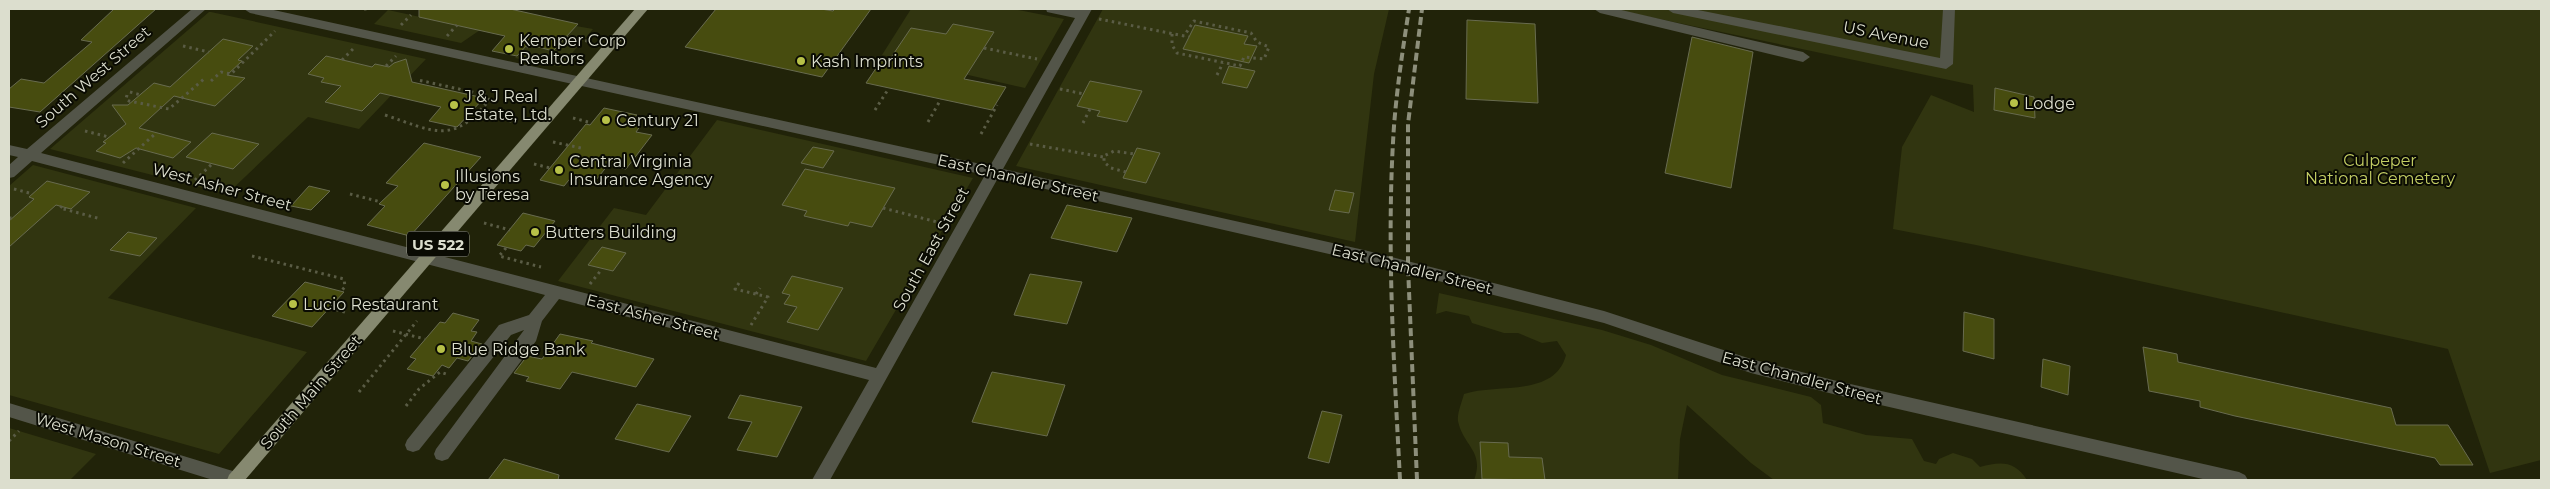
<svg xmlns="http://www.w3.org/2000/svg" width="2550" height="489" font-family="Montserrat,sans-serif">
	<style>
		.green { fill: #313510 }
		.building { fill: #474c0f; stroke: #686b4f }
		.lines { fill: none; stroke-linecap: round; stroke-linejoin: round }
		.path { stroke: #5a5c45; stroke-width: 3; stroke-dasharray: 2.5 4; stroke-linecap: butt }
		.minor { fill: #535549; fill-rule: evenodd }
		.major { fill: #868970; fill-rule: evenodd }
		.rail { stroke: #8d8f7b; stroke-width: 4; stroke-dasharray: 8 4; stroke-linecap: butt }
		.poi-dot { fill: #b7c148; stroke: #0a0b03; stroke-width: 2 }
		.labels { text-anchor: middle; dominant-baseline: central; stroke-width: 4; stroke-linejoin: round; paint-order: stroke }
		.shield { fill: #0a0b03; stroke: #9d9f91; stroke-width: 1 }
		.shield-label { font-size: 15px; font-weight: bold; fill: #dcdece }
		.street-label { font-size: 16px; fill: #dcdece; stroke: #0a0b03 }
		.poi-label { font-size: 16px; fill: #dcdece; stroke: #0a0b03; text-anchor: start }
		.park-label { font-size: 16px; fill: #c4ce64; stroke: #0a0b03 }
	</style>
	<rect width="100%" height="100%" fill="#212309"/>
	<g class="green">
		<polygon points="911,9 1014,9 1064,19 1025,88 882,55"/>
		<polygon points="1103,9 1389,9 1374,74 1355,242 1016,166"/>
		<polygon points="1612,9 2541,9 2541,460 2490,473 2448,349 1976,245 1893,229 1902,147 1931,95 1974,112 1973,85"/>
		<polygon points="388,10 480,30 461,43 374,24"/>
		<polygon points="209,12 211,12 426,59 359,129 308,117 227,194 50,149"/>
		<polygon points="576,26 593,29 560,67 515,58 526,47 529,32 535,46 553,51"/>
		<polygon points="717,120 973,178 866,361 558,281 614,208 646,215"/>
		<polygon points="33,165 196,208 108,298 307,352 219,454 9,395 9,186"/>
		<path d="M1439 293 1602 330 1651 345 1722 375 1811 397 1821 405 1823 423 1866 435 1912 439 1924 461 1936 464 1939 459 1953 453 1972 459 1980 467C2001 461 2015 461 2027 480H1774L1751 463 1687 405 1680 439 1678 480H1474C1485 451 1463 446 1458 421 1457 413 1462 402 1464 394 1496 383 1555 398 1566 355L1557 341 1542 343 1518 333H1504L1472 323 1469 316 1446 311 1436 314Z"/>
		<polygon points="9,428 96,454 70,480 9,480"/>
	</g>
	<g class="building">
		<polygon points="114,9 156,9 40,112 9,107 9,89 21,79 44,83 92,42 81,40"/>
		<polygon points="419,9 510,9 578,24 553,51 528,44 517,56 492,51 505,36 419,17"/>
		<polygon points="716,9 821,9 833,11 835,9 871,9 822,77 685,47"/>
		<polygon points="1467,20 1535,24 1538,103 1466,99"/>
		<polygon points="953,24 994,32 964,79 1006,87 992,110 866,83 881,61 888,62 911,28 946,34"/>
		<polygon points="1195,25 1248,36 1244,44 1257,46 1249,63 1183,49"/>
		<polygon points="1692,37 1753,52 1731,188 1665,173"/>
		<polygon points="223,39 253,46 238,60 242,61 227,75 245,78 215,106 174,96 139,128 191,142 173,158 136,148 120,158 96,151 106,143 103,142 126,124 112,105 128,105 154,83 170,87"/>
		<polygon points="326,56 372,67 375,64 389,67 394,63 406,59 412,82 484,98 457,127 429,121 441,107 380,93 362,111 325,102 341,86 321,82 324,78 308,74"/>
		<polygon points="1229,66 1255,71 1247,88 1222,83"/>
		<polygon points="1090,81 1142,91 1127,122 1097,116 1100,111 1077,106"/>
		<polygon points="1995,88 2034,97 2035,118 1994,110"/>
		<polygon points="604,108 637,115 631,123 641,125 636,132 652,135 626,169 608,165 596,180 573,175 564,186 540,180 586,124 590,125"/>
		<polygon points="212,133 259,144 233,169 186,157"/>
		<polygon points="424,143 481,157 410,236 367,225 385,206 379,204 398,186 386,183"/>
		<polygon points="813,147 834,151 823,168 801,163"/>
		<polygon points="1137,148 1160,153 1146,183 1123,178"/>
		<polygon points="805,169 895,188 872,227 850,222 848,226 804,216 807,211 782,205"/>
		<polygon points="47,181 90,192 71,209 56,205 9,247 9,221 34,199 29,197"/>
		<polygon points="309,186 330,191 311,210 291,206"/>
		<polygon points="1335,190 1354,193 1349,213 1329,210"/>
		<polygon points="1067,205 1132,218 1117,252 1051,238"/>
		<polygon points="523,213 555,221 534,247 526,245 521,251 497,245"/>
		<polygon points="128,232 157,238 140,256 110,250"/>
		<polygon points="602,247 626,253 613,271 588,265"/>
		<polygon points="1030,274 1082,282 1067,324 1014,315"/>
		<polygon points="792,276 843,288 818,330 787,322 797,307 784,304 790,295 782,293"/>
		<polygon points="305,282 344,292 312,327 272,316"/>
		<polygon points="1964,312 1994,319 1994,359 1963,351"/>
		<polygon points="453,313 479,320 471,331 477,332 471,341 482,344 468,361 457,358 449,368 442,365 433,376 407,369 416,359 410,357 440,322 445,323"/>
		<polygon points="560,334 593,341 591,343 654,359 636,387 572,372 560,389 526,381 529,377 514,373 527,356 542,359"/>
		<polygon points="2143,347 2177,354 2178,362 2391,408 2396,425 2448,425 2473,465 2440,465 2435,458 2235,416 2200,407 2200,401 2149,391"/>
		<polygon points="2043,359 2070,366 2068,395 2041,387"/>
		<polygon points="992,372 1065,385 1047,436 972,422"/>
		<polygon points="740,395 802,407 777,457 737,450 752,422 728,418"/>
		<polygon points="637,404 691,416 669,452 615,439"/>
		<polygon points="1322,411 1342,415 1329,463 1308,458"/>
		<polygon points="1480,442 1508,443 1509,457 1542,458 1545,480 1482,479"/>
		<polygon points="504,459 559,475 558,480 488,480"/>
	</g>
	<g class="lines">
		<g class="path">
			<polyline points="364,9 367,9"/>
			<polyline points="1099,19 1189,37"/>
			<polyline points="401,25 411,15"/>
			<polyline points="1172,34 1172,45 1177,53 1240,66 1244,57 1264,59 1269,47 1257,42 1251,33 1194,21 1184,36"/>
			<polyline points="447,36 457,25"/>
			<polyline points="566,37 587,41"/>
			<polyline points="183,46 209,52"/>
			<polyline points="984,48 1037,59"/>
			<polyline points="522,52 528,46 521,44 531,32"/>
			<polyline points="342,60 354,48"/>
			<polyline points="386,66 396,56"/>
			<polyline points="1217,75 1223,63"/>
			<polyline points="211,81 221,72 231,74 275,31"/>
			<polyline points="1060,89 1084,94"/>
			<polyline points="130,92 141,95"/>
			<polyline points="127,95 126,99 129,101 169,109 204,79"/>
			<polyline points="875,110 889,88"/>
			<polyline points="471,112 516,122"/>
			<path d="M385 115C433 131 453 146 489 100L486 95 418 80"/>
			<polyline points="573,118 592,123"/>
			<polyline points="928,122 941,99"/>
			<polyline points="1083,123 1090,109"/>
			<polyline points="85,131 109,137"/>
			<polyline points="981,134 997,105"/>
			<polyline points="553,142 581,148"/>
			<polyline points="1030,144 1103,157"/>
			<polyline points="123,163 156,133"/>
			<polyline points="534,164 550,168"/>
			<polyline points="1126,172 1111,168 1104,162 1104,156 1114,151 1134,154"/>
			<polyline points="195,180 212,164"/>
			<polyline points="14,189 33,194"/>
			<polyline points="350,194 381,202"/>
			<polyline points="62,206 60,208 101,219"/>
			<polyline points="883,208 945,224"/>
			<polyline points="9,218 12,218"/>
			<polyline points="484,223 510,230"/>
			<polyline points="506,248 499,256 541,267"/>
			<polyline points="252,256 344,279 345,287 341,291"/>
			<polyline points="739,283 735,289 768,297 751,325"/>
			<polyline points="590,284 602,269"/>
			<polyline points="756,294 760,288"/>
			<polyline points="330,308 348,313"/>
			<polyline points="393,331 425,339"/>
			<polyline points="359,392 417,321"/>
			<polyline points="406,406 419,389 440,372 446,374"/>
			<polyline points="9,441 19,431"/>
		</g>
		<g class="minor">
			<polygon points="192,9 206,9 41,153 876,368 985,175 250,13 244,9 269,9 990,166 1075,18 1047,12 1046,9 1092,9 1003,169 1364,250 1604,311 1751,359 1837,381 2239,472 2245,475 2248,480 2207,480 1837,395 1751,373 1604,323 1364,262 998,178 830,480 812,480 869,380 559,299 542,321 536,341 448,459 442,461 436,459 434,454 436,449 524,330 511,335 419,450 413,452 407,450 405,445 407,440 499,325 529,315 545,295 32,161 14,177 9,178 9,165 18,157 9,155 9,145 27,149"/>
			<polygon points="1594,9 1617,9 1803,52 1810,57 1803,62 1600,13"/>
			<polygon points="1667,9 1693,9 1940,58 1943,9 1955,9 1953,64 1946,69 1673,13"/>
			<polygon points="9,403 236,472 242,475 245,480 213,480 9,417"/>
		</g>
		<polygon class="major" points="635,9 648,9 245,480 227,480 229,475"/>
		<g class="rail">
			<path d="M1400 480C1394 362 1386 244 1394 126 1397 87 1403 48 1409 9"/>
			<polyline points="1417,480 1408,267 1408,124 1422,9"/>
		</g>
	</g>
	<g class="poi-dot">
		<circle cx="509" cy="49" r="5"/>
		<circle cx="801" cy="61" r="5"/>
		<circle cx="2014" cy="103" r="5"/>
		<circle cx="454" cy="105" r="5"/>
		<circle cx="606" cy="120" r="5"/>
		<circle cx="559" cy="170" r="5"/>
		<circle cx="445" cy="185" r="5"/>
		<circle cx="535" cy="232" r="5"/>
		<circle cx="293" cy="304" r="5"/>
		<circle cx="441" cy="349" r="5"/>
	</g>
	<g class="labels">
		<rect class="shield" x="407" y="231.5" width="62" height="25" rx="4"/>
		<g class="shield-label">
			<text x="438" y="244">US 522</text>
		</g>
		<g class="street-label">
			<text transform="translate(1886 35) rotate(11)">US Avenue</text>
			<text transform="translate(93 77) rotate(-41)">South West Street</text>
			<text transform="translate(1018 178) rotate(13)">East Chandler Street</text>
			<text transform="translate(222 187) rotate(15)">West Asher Street</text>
			<text transform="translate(931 249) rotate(-61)">South East Street</text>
			<text transform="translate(1412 269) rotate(14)">East Chandler Street</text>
			<text transform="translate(653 317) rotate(15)">East Asher Street</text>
			<text transform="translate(1802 378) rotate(15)">East Chandler Street</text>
			<text transform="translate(311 392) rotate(-49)">South Main Street</text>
			<text transform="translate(108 440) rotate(17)">West Mason Street</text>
		</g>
		<g class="poi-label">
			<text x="519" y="40">Kemper Corp<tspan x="519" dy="18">Realtors</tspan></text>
			<text x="811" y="61">Kash Imprints</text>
			<text x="464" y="96">J &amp; J Real<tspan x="464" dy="18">Estate, Ltd.</tspan></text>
			<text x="2024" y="103">Lodge</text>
			<text x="616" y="120">Century 21</text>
			<text x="569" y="161">Central Virginia<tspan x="569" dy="18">Insurance Agency</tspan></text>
			<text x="455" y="176">Illusions<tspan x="455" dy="18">by Teresa</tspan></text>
			<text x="545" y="232">Butters Building</text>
			<text x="303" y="304">Lucio Restaurant</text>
			<text x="451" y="349">Blue Ridge Bank</text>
		</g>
		<g class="park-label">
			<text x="2380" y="160">Culpeper<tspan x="2380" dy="18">National Cemetery</tspan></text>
		</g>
	</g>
	<rect width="2550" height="489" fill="none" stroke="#dcdece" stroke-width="20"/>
</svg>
